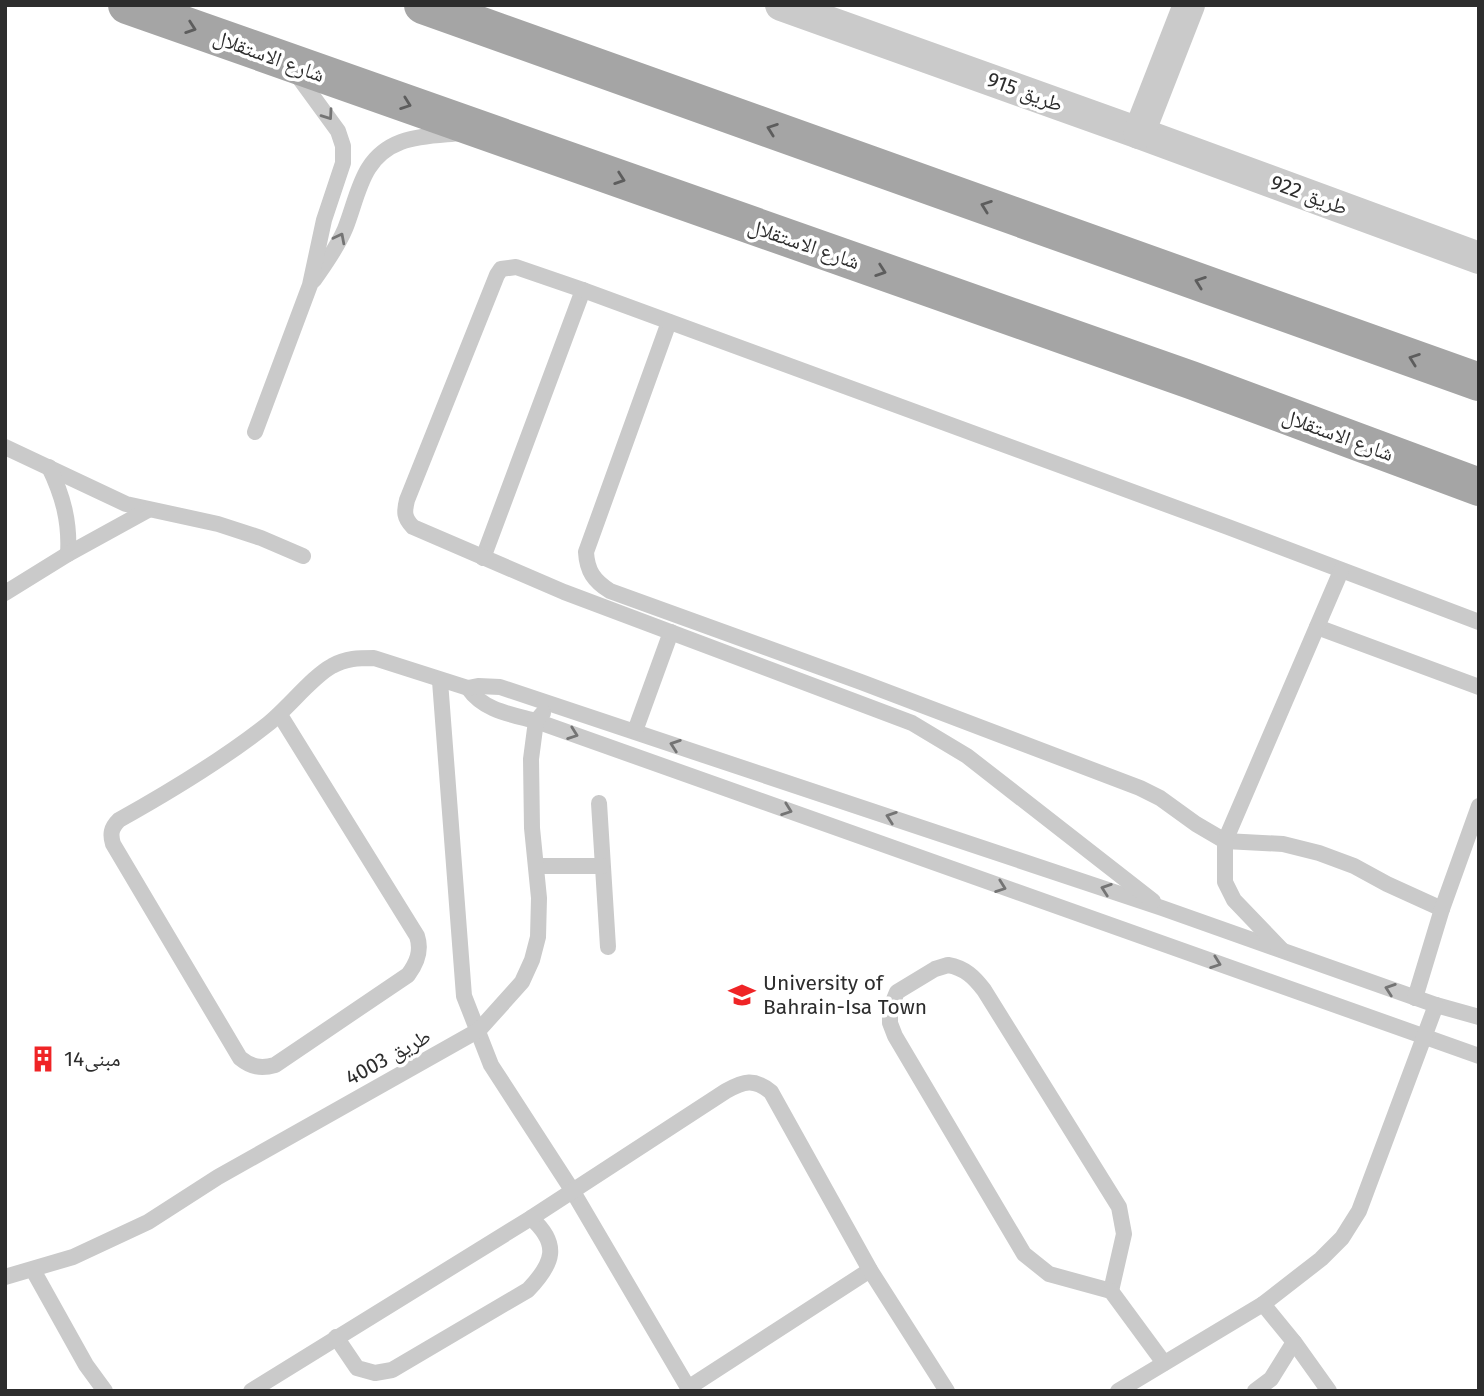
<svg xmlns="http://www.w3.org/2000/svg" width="1484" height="1396" font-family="'Fira Sans','Noto Naskh Arabic',sans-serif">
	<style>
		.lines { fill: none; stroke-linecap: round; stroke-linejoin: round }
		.service { stroke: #cacaca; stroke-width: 16 }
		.minor { stroke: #cacaca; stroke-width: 32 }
		.primary { stroke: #a5a5a5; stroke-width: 38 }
		.oneway { stroke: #5d5d5d }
		.oneway2 { stroke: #747474 }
		.labels { text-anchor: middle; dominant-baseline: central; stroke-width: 7; stroke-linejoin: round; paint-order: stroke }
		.street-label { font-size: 21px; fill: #2d2d2d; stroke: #fff }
		.poi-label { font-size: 21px; fill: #2d2d2d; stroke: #fff; text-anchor: start }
	</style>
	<rect width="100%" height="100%" fill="#fff"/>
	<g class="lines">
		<g class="service">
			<path d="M314 280C325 264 337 248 345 229 359 194 361 157 401 142 419 135 442 135 461 133"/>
			<path d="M669 322 586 552C587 571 594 581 610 591L861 682 1140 788 1160 798 1196 824 1225 841 1283 844 1319 853 1354 866 1387 884 1442 909"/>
			<polyline points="255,432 310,285 324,220 343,163 343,146 338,131 295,72"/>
			<polyline points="5,447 126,504 218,524 261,538 303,556"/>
			<path d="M49 467C63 496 70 522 68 554"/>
			<polyline points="483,558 583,290"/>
			<polyline points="5,593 68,554 148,510"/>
			<polyline points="1317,627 1479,687"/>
			<polyline points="440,681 464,996 491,1065 572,1190 690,1391"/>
			<path d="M468 688C484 711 510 714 536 721L1479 1056"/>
			<path d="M280 715 417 936C422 951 417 963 408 975L275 1065C261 1069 251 1067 240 1058L113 844C110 834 111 828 119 820 171 791 221 761 268 724 288 708 313 676 332 666 346 658 359 658 374 658L468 688 478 686 500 687 1162 908 1436 1005 1479 1017"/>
			<polyline points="635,731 671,632"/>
			<polyline points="599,803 608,947"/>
			<polyline points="536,866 602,866"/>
			<path d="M1153 901 967 756 912 723 564 592 413 527C404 518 404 512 407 500L497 275 501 269 516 267 583 290 1228 527 1479 622"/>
			<polyline points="1282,950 1234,900 1225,882 1225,841 1341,571"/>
			<path d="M948 965C965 968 974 977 984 990L1119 1207 1124 1234 1111 1291 1049 1274 1024 1254 895 1036 890 1023V1009L897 992 935 969Z"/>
			<polyline points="1415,998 1442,909 1479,806"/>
			<polyline points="33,1270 86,1365 105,1391"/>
			<polyline points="5,1277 73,1257 148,1222 218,1177 479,1030 522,982 532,960 538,937 539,898 532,828 531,759 536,721 543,713"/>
			<polyline points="1111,1291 1164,1363"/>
			<polyline points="1263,1304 1294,1342 1329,1391"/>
			<path d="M336 1337 357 1368 375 1373 392 1370 528 1290C554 1263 560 1244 531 1218"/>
			<polyline points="688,1388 870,1270"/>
			<path d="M251 1391 531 1218 726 1091C744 1081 754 1078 771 1092L870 1270 947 1391"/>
			<polyline points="1118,1391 1263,1304 1321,1259 1342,1238 1359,1211 1436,1005"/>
			<polyline points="1255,1391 1271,1379 1294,1342"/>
		</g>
		<g class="minor">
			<polyline points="781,5 1139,133 1479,258"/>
			<polyline points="1139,133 1189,5"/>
		</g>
		<g class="primary">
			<polyline points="127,5 1191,380 1479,487"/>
			<polyline points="423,5 1479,382"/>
		</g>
	</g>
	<defs><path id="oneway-chevron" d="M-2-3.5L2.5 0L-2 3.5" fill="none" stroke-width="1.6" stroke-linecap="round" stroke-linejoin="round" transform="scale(1.75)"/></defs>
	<g class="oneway">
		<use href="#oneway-chevron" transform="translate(191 28) rotate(19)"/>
		<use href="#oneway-chevron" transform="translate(406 104) rotate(20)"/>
		<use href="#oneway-chevron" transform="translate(772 129) rotate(-160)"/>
		<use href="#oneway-chevron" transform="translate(620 179) rotate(19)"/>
		<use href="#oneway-chevron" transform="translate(986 206) rotate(-160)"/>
		<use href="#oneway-chevron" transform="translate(881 271) rotate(19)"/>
		<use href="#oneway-chevron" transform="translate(1200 282) rotate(-160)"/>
		<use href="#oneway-chevron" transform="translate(1414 359) rotate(-160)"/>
	</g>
	<g class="oneway2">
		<use href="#oneway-chevron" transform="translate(328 115) rotate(55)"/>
		<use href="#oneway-chevron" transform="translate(340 238) rotate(-63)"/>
		<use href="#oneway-chevron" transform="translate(573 734) rotate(20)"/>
		<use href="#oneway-chevron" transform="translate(675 745) rotate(-161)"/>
		<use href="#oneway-chevron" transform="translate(787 810) rotate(20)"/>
		<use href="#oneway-chevron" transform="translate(891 817) rotate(-161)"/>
		<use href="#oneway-chevron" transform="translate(1001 887) rotate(20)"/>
		<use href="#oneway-chevron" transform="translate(1106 889) rotate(-161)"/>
		<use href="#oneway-chevron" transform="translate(1216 963) rotate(20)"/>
		<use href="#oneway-chevron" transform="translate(1390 989) rotate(-161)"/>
	</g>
	<defs>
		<g id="school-bare" transform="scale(2.1)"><path d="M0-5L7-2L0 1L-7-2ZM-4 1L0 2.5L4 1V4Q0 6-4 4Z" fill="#ef2426" stroke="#fff" stroke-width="2.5" paint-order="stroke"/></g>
		<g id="building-bare" transform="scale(2.1)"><path d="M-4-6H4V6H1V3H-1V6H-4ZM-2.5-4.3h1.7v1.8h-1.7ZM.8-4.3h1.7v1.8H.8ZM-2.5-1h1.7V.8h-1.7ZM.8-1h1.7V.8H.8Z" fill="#ef2426" stroke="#fff" stroke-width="2.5" paint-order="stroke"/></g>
	</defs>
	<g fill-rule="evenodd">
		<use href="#school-bare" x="742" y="995"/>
		<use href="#building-bare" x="43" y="1059"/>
	</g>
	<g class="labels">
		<g class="street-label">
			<text transform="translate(269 56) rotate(20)">شارع الاستقلال</text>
			<text transform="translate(1025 92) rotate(20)">طريق 915</text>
			<text transform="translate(1309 195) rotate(20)">طريق 922</text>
			<text transform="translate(804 244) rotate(19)">شارع الاستقلال</text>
			<text transform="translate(1338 435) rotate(20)">شارع الاستقلال</text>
			<text transform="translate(388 1057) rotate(-29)">طريق 4003</text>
		</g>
		<g class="poi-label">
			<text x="763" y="983">University of<tspan x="763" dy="24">Bahrain-Isa Town</tspan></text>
			<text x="64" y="1059">مبنى14</text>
		</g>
	</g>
	<rect width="1484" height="1396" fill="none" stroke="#2d2d2d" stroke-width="14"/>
</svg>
